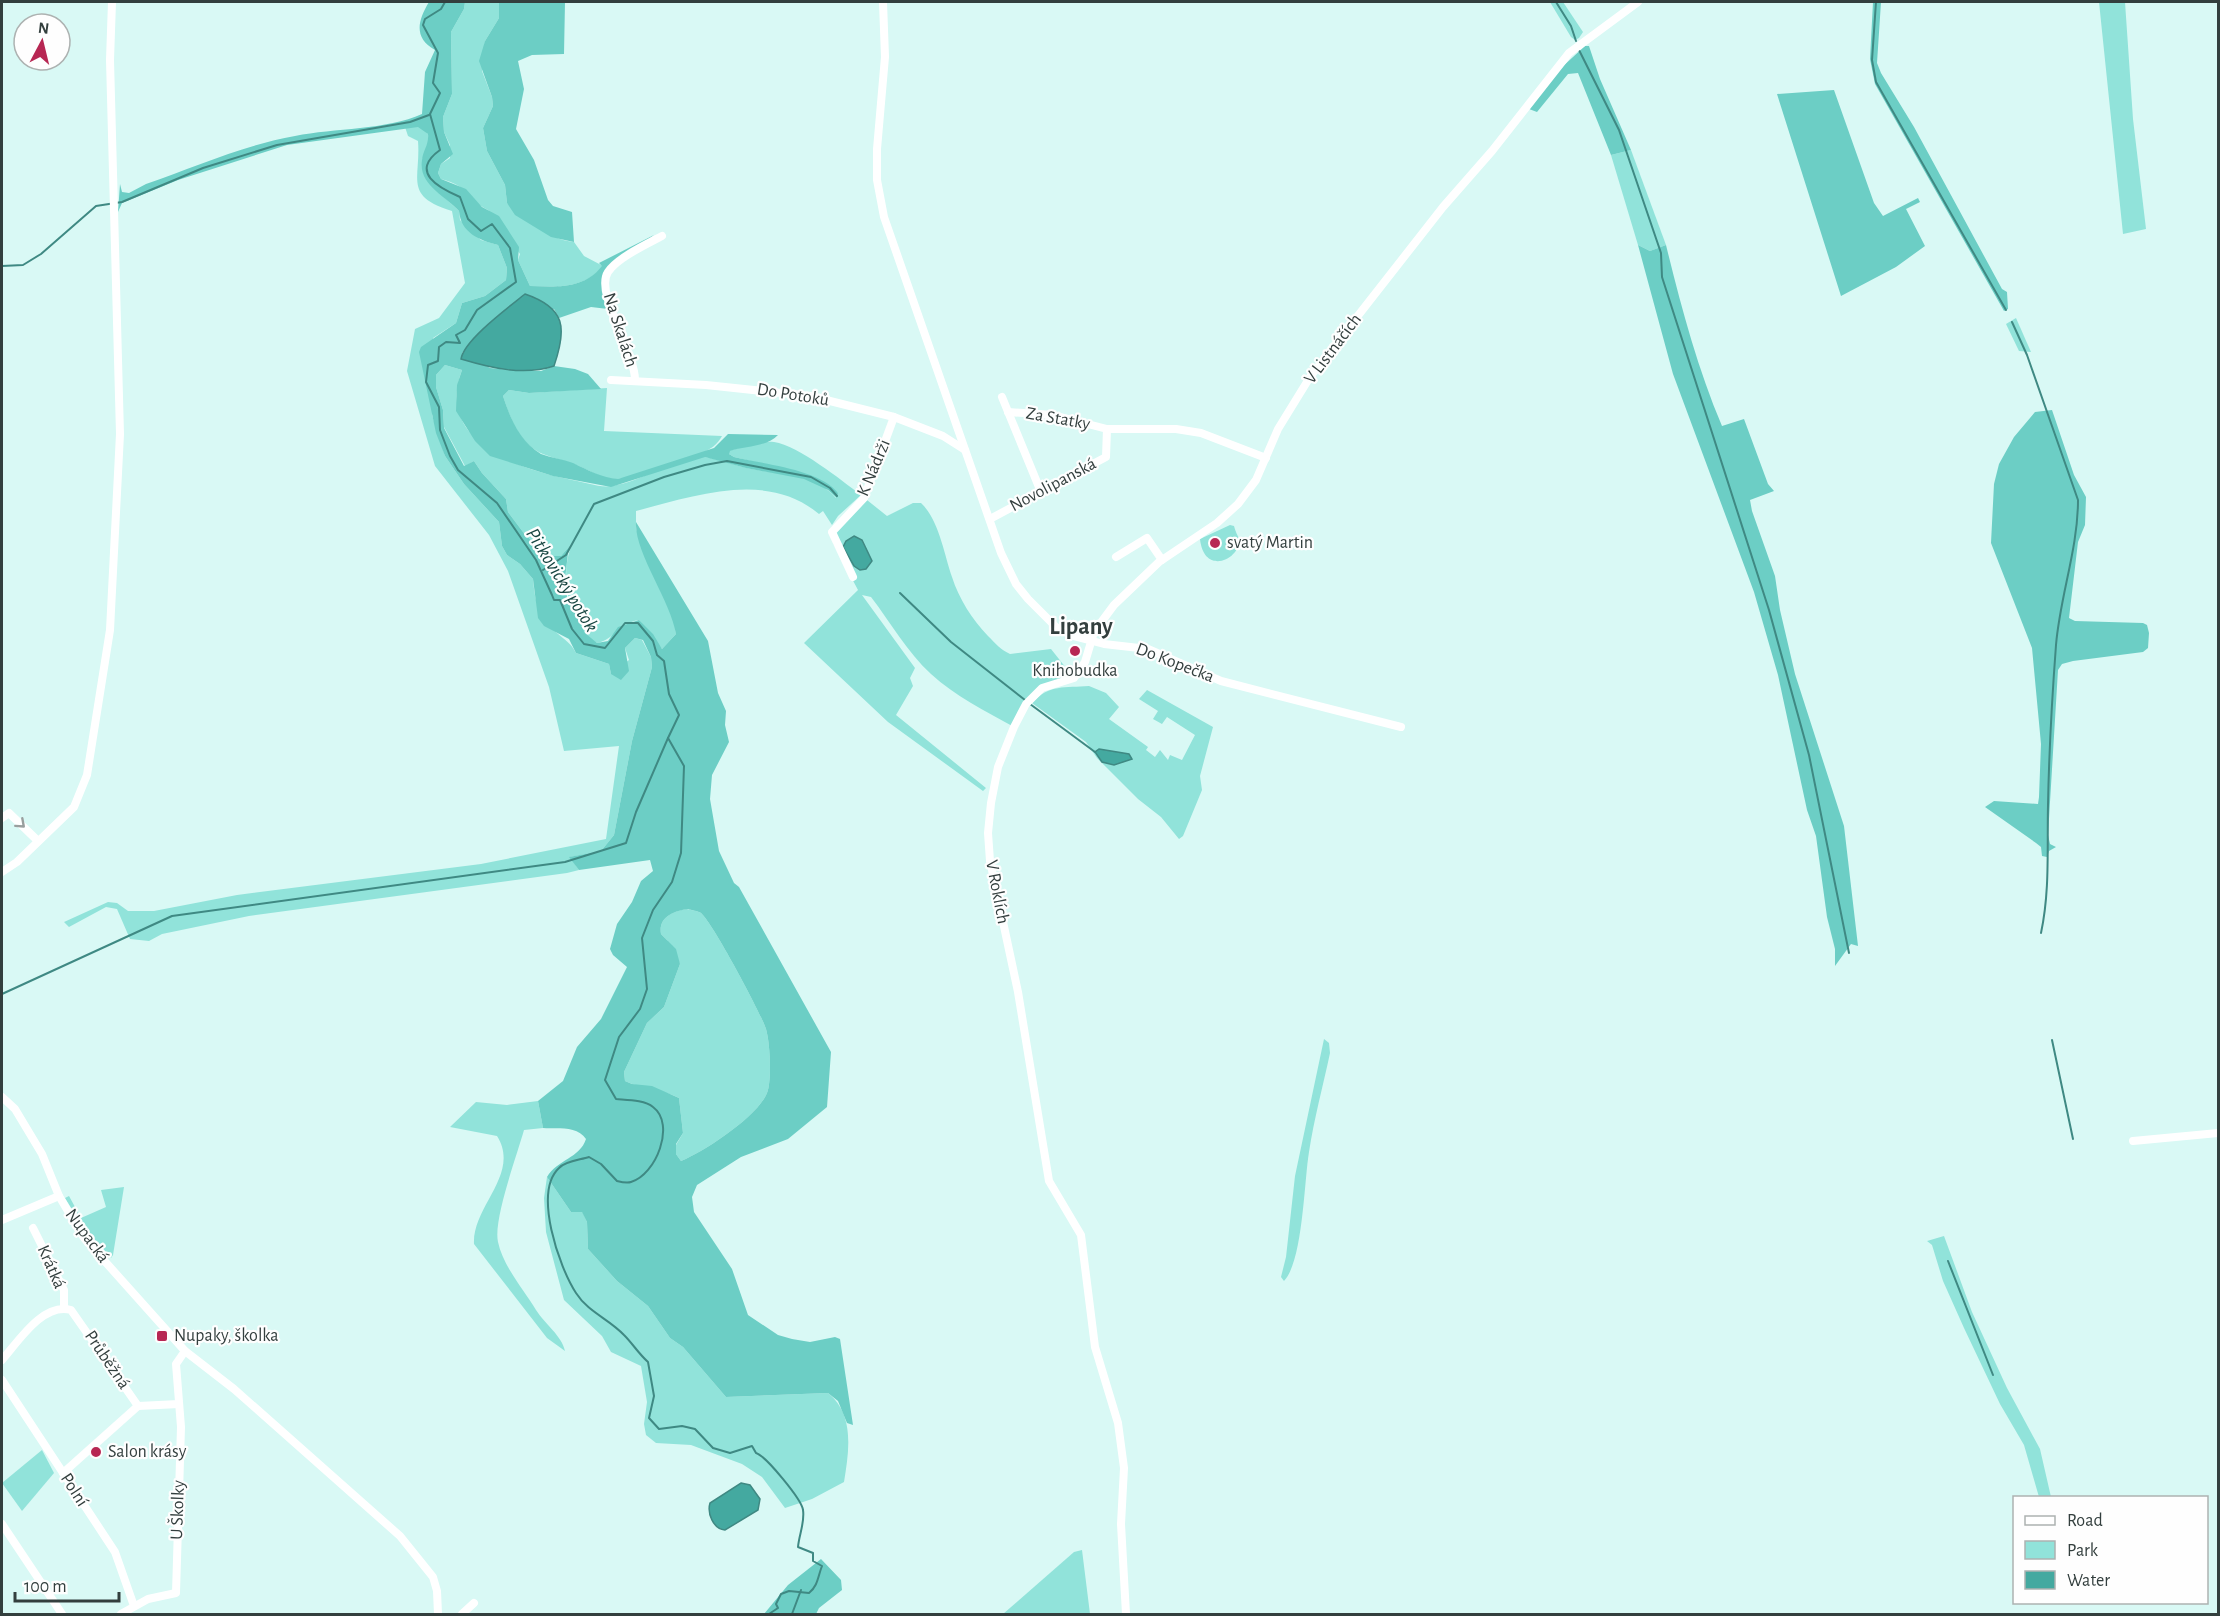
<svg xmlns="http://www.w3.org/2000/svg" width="2220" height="1616" font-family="'Alegreya Sans',sans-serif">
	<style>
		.green { fill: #91e3da }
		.forest { fill: #6ccec5; fill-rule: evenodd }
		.water { fill: #44a9a0; stroke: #3f8983; stroke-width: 1.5 }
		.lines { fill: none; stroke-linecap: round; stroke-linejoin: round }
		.stream { stroke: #3f8983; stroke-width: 2 }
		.minor { stroke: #fff; stroke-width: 8 }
		.oneway { stroke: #999f9e }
		.poi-dot { fill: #b72753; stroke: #fefefe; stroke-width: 2 }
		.labels { text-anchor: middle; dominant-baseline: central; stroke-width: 4.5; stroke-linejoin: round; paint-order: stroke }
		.street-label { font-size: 18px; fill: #333f3e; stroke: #fefefe }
		.poi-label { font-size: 18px; fill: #333f3e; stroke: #fefefe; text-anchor: start }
		.water-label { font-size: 20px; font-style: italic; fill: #164440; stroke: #fefefe }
		.district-label { font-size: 24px; font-weight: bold; fill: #333f3e; stroke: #fefefe }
	</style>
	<rect width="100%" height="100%" fill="#d9f9f5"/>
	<g class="green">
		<path d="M465 2H499V18L485 41 482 71 492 97 493 106 483 128 487 151 505 185 507 203C528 220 546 239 574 242L584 256 603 266C584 289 558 287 530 286L518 260 520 254 488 210C469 201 470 186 441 179L438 173 441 164 450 158V145L444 132 443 117 452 94 451 32 464 9Z"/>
		<polygon points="1550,2 1563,2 1583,32 1579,38 1575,40 1571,37"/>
		<polygon points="2099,2 2125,2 2133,119 2146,229 2123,234"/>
		<path d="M405 127H422L428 134 429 144 422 160 445 198 459 211 460 220 481 240 498 245 507 268 506 280 485 296 462 303 456 323 433 338 432 415 445 456 464 484 499 522 502 546 507 555 520 564 533 579C535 601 538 618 557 633 566 641 570 642 576 653L609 664 611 674 629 660 625 648 635 638 642 640 651 657 652 667 632 741 614 835 601 851 570 857 579 870 567 873 249 916 162 934 149 941 130 939 117 909 106 907 69 927 64 922 108 902 117 903 128 911H154L237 895 481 864 606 839 619 746 564 751 549 687 508 571 489 535 435 466 407 371 415 329 439 318 465 283 452 211C403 196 421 179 418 141L408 136Z"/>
		<polygon points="1631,150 1666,245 1650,251 1638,245 1611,155"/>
		<polygon points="2016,318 2031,352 2019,351 2006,324"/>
		<path d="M445 365 462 370C435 441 517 469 572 480 584 482 600 488 612 486 643 481 672 459 703 457 712 457 733 465 743 467 773 475 814 472 836 498L838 493 797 472 734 457 729 454V451C741 447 763 440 774 442 799 446 841 480 861 495L838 516 832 525 823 511 819 514C767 470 695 496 636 511V529L640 540 674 619 676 634 662 649 639 620C616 624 616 639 597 643 567 628 558 568 574 541L561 556H546L523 532 508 512 506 499 482 473 474 461 465 466 444 427 443 410 436 387V375Z"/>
		<path d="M607 388 604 431 722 436C713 453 693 456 675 462 658 468 637 477 618 479 604 480 590 471 579 466 567 461 555 459 543 454 520 445 510 418 503 396L509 390 529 393Z"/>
		<path d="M867 500 887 516 913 503H921C939 520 944 554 952 577 959 599 972 619 988 636 995 643 1001 650 1010 654L1051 649 1074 678 1042 688 1014 727C985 711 955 696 931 674 907 652 891 623 871 597L862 595 915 668 910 678 913 686 896 715 986 788 983 791 888 722 804 643 858 590 833 543 837 531Z"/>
		<path d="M1230 525 1234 526C1235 530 1238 537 1239 538 1242 559 1204 577 1200 539Z"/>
		<path d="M1089 686 1106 693 1119 707 1109 719 1148 747 1146 750 1155 757 1160 750 1168 760 1170 755 1182 760 1195 735 1167 717 1162 724 1153 719 1158 711 1139 699 1147 690 1213 727 1200 776 1202 790 1183 836 1179 839 1161 817 1138 799 1097 758 1086 742 1032 703C1049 684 1065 688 1089 686Z"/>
		<path d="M687 909C691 910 698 911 701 913 712 922 761 1013 766 1029 770 1042 772 1081 767 1093 758 1116 704 1152 681 1161L676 1154V1145L683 1133 679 1098C662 1089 642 1089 625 1081L624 1072 647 1023 664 1007 680 964 667 940 661 934C658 917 674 911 687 909Z"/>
		<path d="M1324 1039 1329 1043 1330 1053C1323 1086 1314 1119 1309 1152 1304 1182 1303 1261 1284 1281L1281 1277 1286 1257 1295 1176Z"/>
		<path d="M538 1101 543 1128 524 1130C517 1155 493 1220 498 1242 503 1266 524 1290 536 1310 545 1324 562 1336 565 1351L547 1338 474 1244C472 1206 521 1174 497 1136L450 1127 476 1102 507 1105Z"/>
		<path d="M547 1177 571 1212 582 1211 587 1222 588 1249 617 1281 648 1306 670 1338 683 1347 726 1397 828 1393C855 1415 849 1451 844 1482L812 1499 785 1508 762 1477 742 1464 691 1445 656 1443 646 1435 644 1424 647 1402 641 1366 611 1352 602 1336 564 1300 546 1232 544 1198Z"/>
		<polygon points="124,1187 113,1255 111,1258 81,1224 65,1198 69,1196 81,1218 106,1207 101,1190"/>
		<polygon points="1944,1236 1972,1312 2007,1388 2040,1449 2051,1497 2039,1497 2024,1445 2000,1404 1964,1328 1943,1281 1932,1245 1927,1241"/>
		<polygon points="42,1450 54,1473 22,1511 2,1483"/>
		<polygon points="1082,1550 1090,1614 1003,1614 1074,1552"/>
	</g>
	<g class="forest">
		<path d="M429 2H465L464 9 451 32 452 94 443 117 444 132 453 154 441 164 438 173 441 179 466 189 482 207 499 216 519 247 518 260 530 286C558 287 584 289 602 266L599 263 654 235 602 277V287L608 309 591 307 559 318 554 309 507 308 462 353 490 368 521 371H541L554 366 575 369 588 374 601 389 529 393 509 390 503 396C510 418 520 442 541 454 551 458 563 459 573 463 588 470 602 478 618 479L714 448 728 434 778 435C767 447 745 446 730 451L729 454 734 457C762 464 820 469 838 493L837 498 828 490 804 479 746 468 705 457 611 487 553 476 490 456 475 441 456 411 457 385 462 370 445 365 436 375V387L443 410 444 428 464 466 474 461 482 473 506 499 508 512 523 532 546 556H561L574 541 568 553 565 579 567 597 585 633 597 643 608 641 618 627 639 620 653 634 662 649 676 634C671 601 634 552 636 522L708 641 718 693 726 711 725 725 729 742 712 775 710 799 719 851 734 883 739 887 831 1052 827 1107 788 1139 741 1157 697 1185 692 1197 694 1212 732 1269 748 1315 778 1335 792 1339 810 1342 835 1337 840 1339 853 1425 847 1423 838 1401 828 1393 726 1397 683 1347 670 1338 648 1306 617 1281 588 1249 587 1222 582 1212H571L547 1177C557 1160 580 1158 586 1139 577 1125 557 1129 543 1128L538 1101 563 1081 577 1047 601 1019 627 967 613 955 610 949 617 924 632 902 641 881 653 871 650 860 579 870 569 857 601 851 614 835 632 741 652 667 651 657 643 640 635 638 625 648 629 671 621 680 611 674 609 664 576 653 569 639 544 626 538 618 533 579 520 564 507 555 502 546 499 522 464 484 445 456 436 433 419 352 421 347 456 323 462 303 485 296 506 280 507 268 498 245C479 240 461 233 459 211 446 196 418 185 422 160 423 150 429 145 428 134L418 127 287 145 178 180 122 203 118 212 120 184 122 192 129 193 146 184C195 167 244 145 295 136 334 128 387 130 422 114L425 72 435 50C413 38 418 20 429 2ZM688 909C691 910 698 911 701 913 712 922 761 1013 766 1029 770 1042 772 1081 767 1093 758 1116 704 1152 681 1161L676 1154V1144L683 1133 679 1098 652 1086 632 1084 625 1081 624 1072 647 1023 664 1007 680 964 676 949 661 934C658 917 674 911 688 909Z"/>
		<polygon points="499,2 565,2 564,54 532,55 518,61 524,89 516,129 534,160 548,200 553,206 572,212 574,242 551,237 515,215 507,203 505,185 487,151 483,128 493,106 492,97 479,61 485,41 499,18"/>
		<polygon points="1873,2 1881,2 1877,63 1881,73 1914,127 2002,289 2007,292 2008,309 2004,311 1875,84 1870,59"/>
		<polygon points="1585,46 1589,46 1600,79 1631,150 1611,155 1578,73 1568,74 1537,112 1529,109 1561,68"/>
		<polygon points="1834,90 1874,203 1883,216 1918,198 1920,202 1906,209 1925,246 1896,267 1841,296 1777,94"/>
		<path d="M1638 245 1650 251 1666 245C1681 306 1697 367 1722 426L1744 419 1768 484 1774 491 1750 500 1752 511 1775 576 1780 610 1795 674 1844 826 1858 946 1851 944 1835 966V949L1827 917 1816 836 1807 810 1778 675 1754 592 1673 374Z"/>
		<polygon points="2052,410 2074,475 2086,497 2085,525 2078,542 2069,618 2075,621 2143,623 2147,625 2149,633 2148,648 2143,652 2073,661 2062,664 2058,670 2048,835 2050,844 2056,847 2049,851 2047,857 2042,856 2041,847 2036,843 1985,807 1994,801 2038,804 2039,797 2041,744 2032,648 1991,543 1994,484 1999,464 2014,437 2035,412"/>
		<polygon points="821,1559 841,1580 842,1590 819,1608 816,1614 764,1614 788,1585"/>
	</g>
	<g class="water">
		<path d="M525 294C566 308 567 328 554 366 524 376 491 368 461 359 464 340 509 307 525 294Z"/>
		<polygon points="854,536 862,540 872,561 866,569 860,570 854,566 843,547 846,541"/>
		<polygon points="1099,749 1129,754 1132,759 1114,765 1102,762 1095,752"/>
		<path d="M741 1483 750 1485 760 1499 758 1510 725 1530C713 1529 707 1513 710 1503Z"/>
	</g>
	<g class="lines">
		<g class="stream">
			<path d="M445 2 441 9 425 19 423 25 438 53 433 83 440 93 430 114 440 150C409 172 439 188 460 197L468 219 481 231 492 224 510 248 516 282 477 310 465 330 456 335 460 343 446 342 439 347 438 361 428 365 426 382 439 407 440 430 450 456 458 470 497 503 536 560 552 595 554 600H560L572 629 584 644 605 648 625 623H638L653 641 657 655 664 661 669 694 679 715 668 738 684 766 681 853 672 882 653 910 642 938 647 989 640 1009 619 1037 605 1080 616 1099C627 1100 645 1100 653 1107 676 1124 656 1175 631 1182 628 1183 621 1182 617 1181L601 1164 589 1157C580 1160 565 1161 559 1168 533 1192 559 1267 576 1293 588 1312 609 1319 624 1335 633 1344 638 1353 648 1362L654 1396 649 1418 659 1429 682 1426 695 1429 713 1448 730 1453 752 1446 756 1453C766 1456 802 1500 803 1510 805 1522 799 1535 798 1547L813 1553V1561L822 1566C818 1576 818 1586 809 1593L789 1591 781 1594 776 1604 778 1608 769 1614"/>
			<polyline points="1556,2 1571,26 1576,41"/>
			<polyline points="1876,2 1872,60 1876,82 2006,310"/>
			<polyline points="1579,50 1619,130 1661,253 1662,277 1769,610 1809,755 1849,953"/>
			<polyline points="2,266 23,265 41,254 96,206 122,202 203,168 277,145 410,122 429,115"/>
			<path d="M2012 322 2027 355 2078 500C2078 549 2060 596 2056 645 2052 698 2049 752 2048 805 2047 849 2050 891 2041 933"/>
			<polyline points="543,570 566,555 594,504 664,477 705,465 727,461 811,477 830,488 837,496"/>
			<polyline points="900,593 951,642 1025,700"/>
			<polyline points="1030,704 1095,752"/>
			<polyline points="2,994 172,916 565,862 626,843 636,812 668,738"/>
			<polyline points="2052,1040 2073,1139"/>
			<polyline points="1948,1261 1993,1375"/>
			<polyline points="792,1614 801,1590"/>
		</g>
		<g class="minor">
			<polyline points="883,2 885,57 877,149 877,180 884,217 1001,553 1016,584 1028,599 1056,627 1073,636 1104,644 1148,649 1221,681 1401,727"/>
			<polyline points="611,380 706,385 810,396 894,417 943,436 965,450"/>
			<path d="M635 381C636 353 594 293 608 272 617 258 647 244 662 236"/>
			<polyline points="1002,397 1041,492"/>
			<polyline points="1008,412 1053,415 1107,429 1176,429 1201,433 1266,458"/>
			<polyline points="990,519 1106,457 1107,429"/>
			<polyline points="1116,557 1147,538 1162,560"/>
			<polyline points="853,577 832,532 864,498 894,417"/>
			<polyline points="2,818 9,813 38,841"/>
			<polyline points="2,872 17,862 74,807 87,775 110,630 120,434 110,60 112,2"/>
			<polyline points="2,1097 15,1109 42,1154 59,1196 84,1238 185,1351 234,1389 400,1536 433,1577 437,1591 438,1614"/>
			<polyline points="2133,1141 2218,1133"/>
			<polyline points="2,1220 59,1196"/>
			<polyline points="33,1228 64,1290 64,1308"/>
			<path d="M2 1360C18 1342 43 1302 71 1310L138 1406"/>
			<polyline points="2,1380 115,1552 134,1606"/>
			<polyline points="138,1406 179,1404"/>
			<polyline points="63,1473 138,1406"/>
			<polyline points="2,1524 62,1614"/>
			<polyline points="121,1614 148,1599 176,1593 181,1427 176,1364 185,1351"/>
			<polyline points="462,1614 474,1603"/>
			<polyline points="1126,1614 1121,1524 1124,1468 1118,1423 1095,1347 1081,1235 1049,1181 1018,992 990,861 988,833 991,803 998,767 1014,727 1026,704 1042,688 1074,678 1085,662 1094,632 1114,605 1159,562 1217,523 1238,504 1256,480 1278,429 1310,377 1443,207 1492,151 1569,53 1638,2"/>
		</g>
	</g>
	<defs><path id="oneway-chevron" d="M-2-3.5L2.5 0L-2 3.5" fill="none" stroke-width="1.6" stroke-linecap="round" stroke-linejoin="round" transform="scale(1.5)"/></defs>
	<use class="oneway" href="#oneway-chevron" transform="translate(21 824) rotate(42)"/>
	<g class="poi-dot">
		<circle cx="1215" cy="543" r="6"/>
		<circle cx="1075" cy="651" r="6"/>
		<rect x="156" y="1330" width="12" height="12" rx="3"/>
		<circle cx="96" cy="1452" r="6"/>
	</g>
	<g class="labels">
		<g class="street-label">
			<text transform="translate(620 330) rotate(72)">Na Skalách</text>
			<text transform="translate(1333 349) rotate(-53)">V Listnáčích</text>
			<text transform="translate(793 395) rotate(9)">Do Potoků</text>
			<text transform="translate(1058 419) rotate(10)">Za Statky</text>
			<text transform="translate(874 468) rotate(-67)">K Nádrži</text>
			<text transform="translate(1053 485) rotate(-28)">Novolipanská</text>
			<text transform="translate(1175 663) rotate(21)">Do Kopečka</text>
			<text transform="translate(997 892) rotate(79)">V Roklích</text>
			<text transform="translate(87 1236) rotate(54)">Nupacká</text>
			<text transform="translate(51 1267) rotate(66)">Krátká</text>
			<text transform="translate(107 1360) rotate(56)">Průběžná</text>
			<text transform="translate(74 1490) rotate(57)">Polní</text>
			<text transform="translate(178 1510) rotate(-88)">U Školky</text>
		</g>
		<g class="poi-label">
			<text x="1227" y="543">svatý Martin</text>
			<text x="1075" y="671" text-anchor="middle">Knihobudka</text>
			<text x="174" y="1336">Nupaky, školka</text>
			<text x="108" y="1452">Salon krásy</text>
		</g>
		<g class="water-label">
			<text transform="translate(562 580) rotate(58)">Pitkovický potok</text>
		</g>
		<g class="district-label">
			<text x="1081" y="627">Lipany</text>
		</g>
	</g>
	<rect width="2220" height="1616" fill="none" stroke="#333f3e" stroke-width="6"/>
	<rect x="2013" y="1496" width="195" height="108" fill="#fefefe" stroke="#adb2b1" stroke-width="1.5"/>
	<rect x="2025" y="1516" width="30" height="9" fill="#ffffff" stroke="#adb2b1" stroke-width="1.5"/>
	<text x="2067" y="1526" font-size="18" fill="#333f3e">Road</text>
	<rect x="2025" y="1541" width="30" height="18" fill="#91e3da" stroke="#adb2b1" stroke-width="1.5"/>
	<text x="2067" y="1556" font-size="18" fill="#333f3e">Park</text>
	<rect x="2025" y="1571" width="30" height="18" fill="#44a9a0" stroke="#adb2b1" stroke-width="1.5"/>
	<text x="2067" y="1586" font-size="18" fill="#333f3e">Water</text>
	<g transform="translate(42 42) rotate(7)"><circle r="28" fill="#fefefe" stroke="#adb2b1" stroke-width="1.5"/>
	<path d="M0-4.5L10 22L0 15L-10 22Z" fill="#b72753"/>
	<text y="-9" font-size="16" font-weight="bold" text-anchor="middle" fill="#333f3e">N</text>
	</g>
	<path d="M15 1592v9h104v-9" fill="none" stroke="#333f3e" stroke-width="3"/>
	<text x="24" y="1592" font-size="18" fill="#333f3e" stroke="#fefefe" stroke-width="4.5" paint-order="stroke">100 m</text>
</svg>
